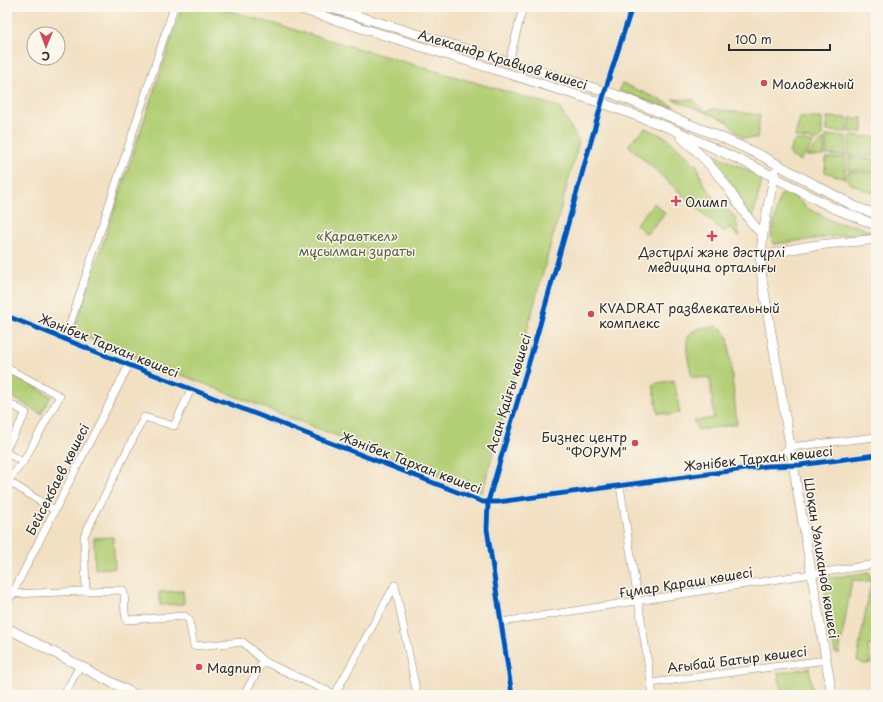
<svg xmlns="http://www.w3.org/2000/svg" width="883" height="702" font-family="'Playpen Sans',sans-serif">
	<style>
		.green { fill: #b2cf76; stroke: #6e7d50 }
		.lines { fill: none; stroke-linecap: round; stroke-linejoin: round }
		.minor-casing { stroke: #8e8676; stroke-width: 8 }
		.major-casing { stroke: #8e8676; stroke-width: 10 }
		.minor { stroke: #fff; stroke-width: 7 }
		.major { stroke: #fff; stroke-width: 9 }
		.cycleway-casing { stroke: #fbf7ec; stroke-width: 8 }
		.cycleway { stroke: #0057b8; stroke-width: 5 }
		.poi-dot { fill: #d1495b; stroke: #fbf7ec; stroke-width: 1.5 }
		.labels { text-anchor: middle; dominant-baseline: central; stroke-width: 3; stroke-linejoin: round; paint-order: stroke }
		.street-label { font-size: 13px; fill: #2b2b2b; stroke: #fbf7ec }
		.poi-label { font-size: 13px; fill: #2b2b2b; stroke: #fbf7ec; text-anchor: start }
		.park-label { font-size: 13px; fill: #545c42; stroke: #fbf7ec }
	</style>
	<rect width="100%" height="100%" fill="#fbf7ec"/>
	<filter id="ink" filterUnits="userSpaceOnUse"><feTurbulence type="fractalNoise" baseFrequency=".025" numOctaves="2"/><feDisplacementMap in="SourceGraphic" scale="8" xChannelSelector="R" yChannelSelector="G"/><feConvolveMatrix kernelMatrix="1 2 1 2 8 2 1 2 1" color-interpolation-filters="sRGB"/></filter>
	<filter id="wash" filterUnits="userSpaceOnUse"><feTurbulence type="fractalNoise" baseFrequency=".012" numOctaves="4" result="noise"/><feDisplacementMap in="SourceGraphic" scale="16" xChannelSelector="R" yChannelSelector="G"/><feGaussianBlur stdDeviation="0.9" result="paint"/><feColorMatrix in="noise" values="0 0 0 0 0 0 0 0 0 0 0 0 0 0 0 0 0 1.4 0 .05"/><feComposite in="paint" operator="in"/></filter>
	<g filter="url(#wash)">
		<rect width="100%" height="100%" fill="#f2e0c2"/>
		<g class="green">
			<polygon points="182,7 216,7 559,107 579,142 482,493 77,334 74,330"/>
			<polygon points="622,83 674,106 669,108 619,91"/>
			<polygon points="672,99 694,100 701,108 707,111 713,109 760,115 757,138 742,138 727,121"/>
			<polygon points="827,117 847,118 847,132 827,131"/>
			<polygon points="800,118 822,118 822,137 817,141 795,137"/>
			<polygon points="850,118 863,118 863,132 849,132"/>
			<polygon points="645,128 667,138 697,165 703,183 720,206 725,206 735,218 740,235 737,236 731,227 723,232 628,145"/>
			<polygon points="826,136 846,136 846,156 826,155"/>
			<polygon points="849,136 876,137 876,156 849,156"/>
			<polygon points="824,139 824,156 806,156"/>
			<polygon points="796,140 814,143 800,161 789,155 791,146"/>
			<polygon points="707,151 757,175 762,181 752,220 738,192"/>
			<polygon points="826,158 846,158 845,179 825,172"/>
			<polygon points="849,158 876,159 876,171 848,170"/>
			<polygon points="848,172 876,173 876,193 864,190 848,182"/>
			<polygon points="789,192 807,208 836,223 854,225 872,232 773,244 771,237 780,196"/>
			<polygon points="654,203 665,213 647,234 636,224"/>
			<path d="M716 326 723 329 728 338 737 424 698 430 694 421 714 418 710 378 692 377C690 365 682 342 691 333 697 327 708 327 716 326Z"/>
			<polygon points="14,375 51,396 41,414 7,394 7,387"/>
			<polygon points="674,380 680,413 667,415 666,413 658,413 653,384"/>
			<polygon points="113,537 115,568 95,569 94,538"/>
			<polygon points="869,572 871,580 875,580 876,601 873,603 876,620 876,644 868,646 871,663 864,664 857,660 871,581 852,580 839,654 835,653 823,579"/>
			<polygon points="183,591 184,604 160,605 159,592"/>
			<polygon points="809,668 813,695 782,695 778,673"/>
		</g>
	</g>
	<g filter="url(#ink)">
		<g class="lines">
			<g class="minor-casing">
				<g id="minor">
					<polyline points="509,62 523,7"/>
					<polyline points="7,316 129,365 483,502 498,502 767,466 800,465 876,455"/>
					<polyline points="65,339 174,7"/>
					<polyline points="7,368 60,396 23,462 8,481 54,510"/>
					<polyline points="7,402 26,413 7,447"/>
					<polyline points="7,453 23,462"/>
					<polyline points="767,466 790,447 876,437"/>
					<polyline points="620,486 653,695"/>
					<polyline points="395,585 417,695"/>
					<path d="M86 591 123 590C127 599 122 611 127 620L185 616 189 620 194 646 243 642 263 661 336 695"/>
					<polyline points="12,594 86,591 84,536 144,417 174,426 191,389"/>
					<polyline points="7,604 129,365"/>
					<polyline points="501,622 876,564"/>
					<polyline points="651,683 826,660"/>
					<polyline points="335,694 395,585"/>
					<polyline points="64,695 77,671"/>
					<polyline points="244,695 263,661"/>
					<polyline points="512,695 487,529 488,502 537,335 605,91 632,7"/>
				</g>
			</g>
			<g class="major-casing">
				<g id="major">
					<polyline points="294,7 602,103 670,128 755,167 831,207 876,225"/>
					<polyline points="328,7 614,94 716,135 760,155 856,207 876,214"/>
					<path d="M681 137C699 152 713 167 727 187 739 204 747 220 762 234"/>
					<path d="M775 172C768 210 758 240 762 279L832 695"/>
					<path d="M760 259C793 244 840 244 876 239"/>
					<polyline points="7,628 136,695"/>
				</g>
			</g>
			<use href="#minor" class="minor"/>
			<use href="#major" class="major"/>
			<g class="cycleway-casing">
				<g id="cycleway">
					<polyline points="7,316 129,365 483,502 498,502 767,466 800,465 876,455"/>
					<polyline points="512,695 487,529 488,502 537,335 605,91 632,7"/>
				</g>
			</g>
			<use href="#cycleway" class="cycleway"/>
		</g>
	</g>
	<g class="poi-dot">
		<circle cx="764" cy="83" r="4"/>
		<path d="M674 195h4v4h4v4h-4v4h-4v-4h-4v-4h4z"/>
		<path d="M710 230h4v4h4v4h-4v4h-4v-4h-4v-4h4z"/>
		<circle cx="591" cy="314" r="4"/>
		<circle cx="635" cy="443" r="4"/>
		<circle cx="199" cy="667" r="4"/>
	</g>
	<g class="labels">
		<g class="street-label">
			<text transform="translate(503 59) rotate(17)">Александр Кравцов көшесі</text>
			<text transform="translate(109 345) rotate(22)">Жәнібек Тархан көшесі</text>
			<text transform="translate(508 393) rotate(-73)">Асан Қайғы көшесі</text>
			<text transform="translate(758 458) rotate(-6)">Жәнібек Тархан көшесі</text>
			<text transform="translate(411 462) rotate(21)">Жәнібек Тархан көшесі</text>
			<text transform="translate(57 479) rotate(-63)">Бейсекбаев көшесі</text>
			<text transform="translate(822 558) rotate(81)">Шоқан Уәлиханов көшесі</text>
			<text transform="translate(686 582) rotate(-9)">Ғұмар Қараш көшесі</text>
			<text transform="translate(737 659) rotate(-7)">Ағыбай Батыр көшесі</text>
		</g>
		<g class="poi-label">
			<text x="772" y="83">Молодежный</text>
			<text x="685" y="201">Олимп</text>
			<text x="712" y="251" text-anchor="middle">Дәстүрлі және дәстүрлі<tspan x="712" dy="15">медицина орталығы</tspan></text>
			<text x="599" y="307">KVADRAT развлекательный<tspan x="599" dy="15">комплекс</tspan></text>
			<text x="627" y="436" text-anchor="end">Бизнес центр<tspan x="627" dy="15">"ФОРУМ"</tspan></text>
			<text x="207" y="667">Magnum</text>
		</g>
		<g class="park-label">
			<text x="357" y="235">«Қараөткел»<tspan x="357" dy="15">мұсылман зираты</tspan></text>
		</g>
	</g>
	<rect width="883" height="702" fill="none" stroke="#fbf7ec" stroke-width="24"/>
	<g transform="translate(46 46) rotate(181)"><circle r="19" fill="#fbf7ec" stroke="#a8a59f"/>
	<path d="M0-3L7 15L0 10L-7 15Z" fill="#d1495b"/>
	<text y="-6" font-size="11" font-weight="bold" text-anchor="middle" fill="#2b2b2b">С</text>
	</g>
	<path d="M729 44v6h101v-6" fill="none" stroke="#2b2b2b" stroke-width="2"/>
	<text x="735" y="44" font-size="12" fill="#2b2b2b" stroke="#fbf7ec" stroke-width="3" paint-order="stroke">100 m</text>
</svg>
